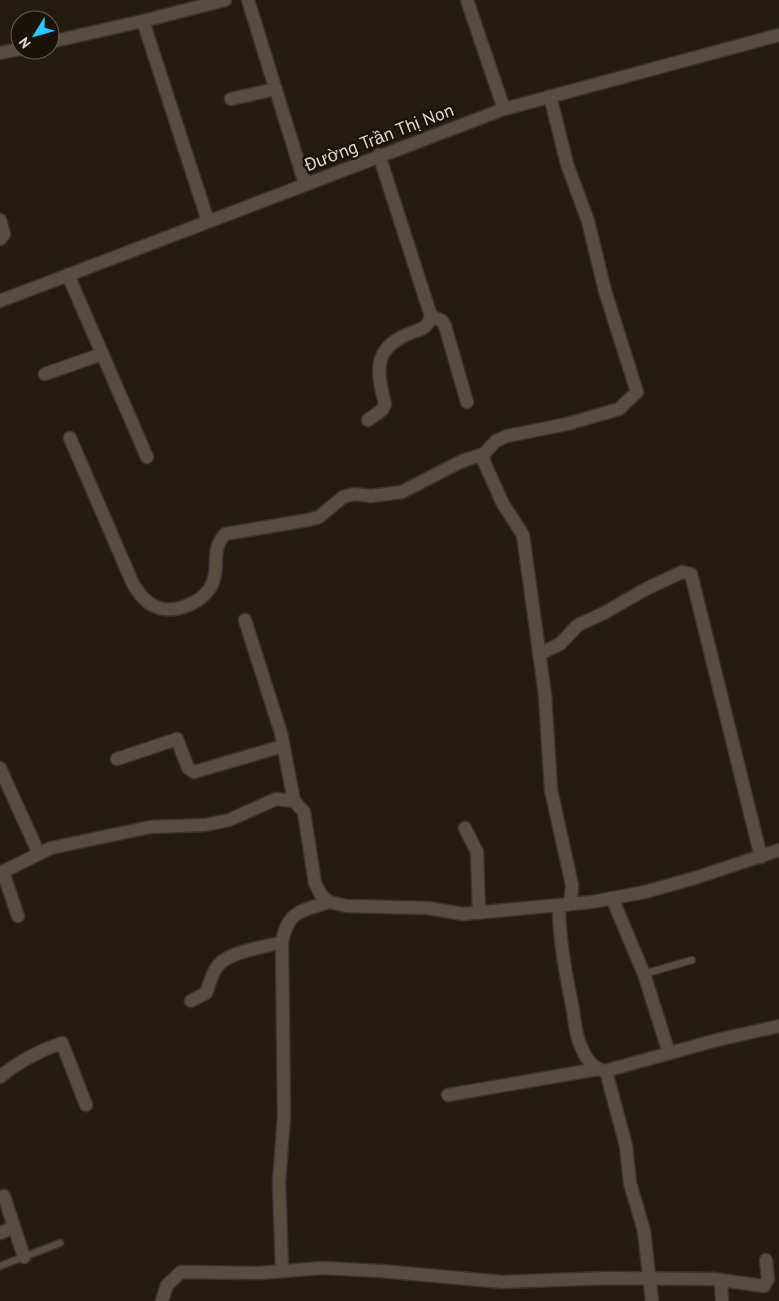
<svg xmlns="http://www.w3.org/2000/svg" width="779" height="1301" font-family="'PT Sans',sans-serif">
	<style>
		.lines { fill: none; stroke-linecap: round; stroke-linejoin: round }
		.lane-casing { stroke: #3c352f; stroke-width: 9 }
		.street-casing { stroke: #3c352f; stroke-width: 15 }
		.lane { stroke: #584e40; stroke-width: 6 }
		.street { stroke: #584e40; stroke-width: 12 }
		.labels { text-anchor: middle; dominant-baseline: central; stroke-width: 5; stroke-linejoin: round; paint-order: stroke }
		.street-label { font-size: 18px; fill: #dfd9d1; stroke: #1b1307 }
	</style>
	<rect width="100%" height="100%" fill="#251c10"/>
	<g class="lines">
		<g class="lane-casing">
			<g id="lane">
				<polyline points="644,974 692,960"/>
				<polyline points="0,1266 60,1243"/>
			</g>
		</g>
		<g class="street-casing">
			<g id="street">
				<polyline points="248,0 305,184"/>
				<polyline points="467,0 504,109"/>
				<polyline points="50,42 143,21"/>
				<polyline points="0,53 20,49"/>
				<polyline points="550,96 567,164 588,221 605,291 637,392 619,409 567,424 507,436 496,441 484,454 484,462 503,504 523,535 545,695 551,790 572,885 571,899 567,905"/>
				<polyline points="231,99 276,89"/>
				<polyline points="379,155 431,316 442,321 445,326 467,402"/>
				<polyline points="0,220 4,234 0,239"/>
				<polyline points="208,221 143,21 225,0"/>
				<polyline points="68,275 147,457"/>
				<polyline points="0,301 504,109 779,35"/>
				<polyline points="45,374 102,354"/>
				<path d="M368 420 382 410 385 404C377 373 372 349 408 334 420 329 427 330 431 316"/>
				<path d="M70 438 133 584C139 593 144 601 154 606 173 616 206 602 213 582 220 563 210 552 225 534L308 520 319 517 343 497 354 494 371 496 402 492 462 461 484 454"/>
				<polyline points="245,620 281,733 294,801"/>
				<polyline points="539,654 560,644 578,625 604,613 646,589 682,572 691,574 761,857"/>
				<polyline points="117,759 177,739 188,768 194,772 283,746"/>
				<polyline points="0,768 39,854"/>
				<polyline points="465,828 477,852 479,913"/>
				<polyline points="3,872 18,916"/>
				<polyline points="0,873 51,848 150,827 205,825 229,820 276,799 294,801 304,812 315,883 321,895 329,902 347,906 428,908 463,914 592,902 645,892 698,877 779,850"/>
				<polyline points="612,898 644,974 669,1053"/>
				<path d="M559 905C559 941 566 975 573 1010 575 1024 576 1038 583 1051 587 1061 595 1069 605 1071L607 1075 626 1146 630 1183 644 1231 652 1301"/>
				<path d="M191 1001 206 993C209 984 212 974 217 967 227 952 265 946 282 943"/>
				<polyline points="605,1071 717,1040 779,1026"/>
				<path d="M0 1077C19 1061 38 1051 62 1043L86 1105"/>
				<polyline points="448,1095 598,1069"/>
				<polyline points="4,1196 24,1257"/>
				<polyline points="0,1233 14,1227"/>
				<path d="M282 1271 279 1182 284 1116 282 943C287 911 301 911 329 902"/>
				<polyline points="721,1280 722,1301"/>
				<polyline points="162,1301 167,1285 181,1272 259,1273 322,1268 381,1271 503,1282 608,1278 713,1279 764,1286 768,1279 766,1260"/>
			</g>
		</g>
		<use href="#lane" class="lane"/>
		<use href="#street" class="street"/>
	</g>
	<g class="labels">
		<g class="street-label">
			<text transform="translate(379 137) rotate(-21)">Đường Trần Thị Non</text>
		</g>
	</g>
	<g transform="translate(35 35) rotate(233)"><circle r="24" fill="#1b1307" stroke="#696258"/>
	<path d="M0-4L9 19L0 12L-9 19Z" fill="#27c8ff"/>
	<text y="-8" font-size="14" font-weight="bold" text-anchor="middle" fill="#dfd9d1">N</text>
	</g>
</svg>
